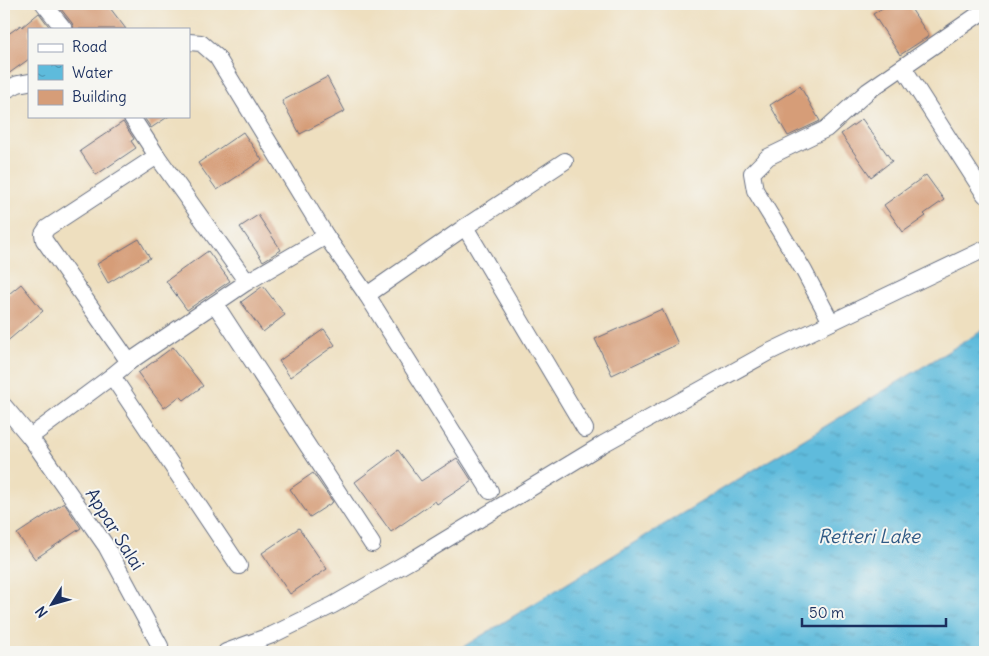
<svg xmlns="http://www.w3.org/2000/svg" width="989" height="656" font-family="Delius,sans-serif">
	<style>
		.water { fill: url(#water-ripples); stroke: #3c759d }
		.building { fill: #d69d78 }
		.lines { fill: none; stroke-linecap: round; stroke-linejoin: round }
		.street-casing { stroke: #656d80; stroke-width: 18 }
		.street { stroke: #fff; stroke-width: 16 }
		.labels { text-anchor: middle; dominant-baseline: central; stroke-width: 4; stroke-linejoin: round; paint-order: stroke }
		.street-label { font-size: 18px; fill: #1b2f5e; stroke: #f6f6f2 }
		.water-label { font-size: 19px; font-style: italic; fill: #2f5984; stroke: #f6f6f2 }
	</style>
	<defs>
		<pattern id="water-ripples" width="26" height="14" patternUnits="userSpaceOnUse" patternTransform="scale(1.25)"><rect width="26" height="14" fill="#5ebbdc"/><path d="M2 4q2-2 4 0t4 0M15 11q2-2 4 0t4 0" fill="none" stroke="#4d98b6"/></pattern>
	</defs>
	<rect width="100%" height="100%" fill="#f6f6f2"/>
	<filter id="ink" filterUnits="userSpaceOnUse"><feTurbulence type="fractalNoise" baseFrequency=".02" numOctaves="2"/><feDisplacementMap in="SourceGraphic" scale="10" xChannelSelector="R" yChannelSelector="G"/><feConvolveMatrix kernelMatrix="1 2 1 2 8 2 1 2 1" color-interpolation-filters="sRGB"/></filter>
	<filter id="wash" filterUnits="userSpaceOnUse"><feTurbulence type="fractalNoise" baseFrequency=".0096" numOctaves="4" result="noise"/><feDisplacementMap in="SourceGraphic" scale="20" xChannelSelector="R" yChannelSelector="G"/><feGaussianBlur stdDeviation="1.12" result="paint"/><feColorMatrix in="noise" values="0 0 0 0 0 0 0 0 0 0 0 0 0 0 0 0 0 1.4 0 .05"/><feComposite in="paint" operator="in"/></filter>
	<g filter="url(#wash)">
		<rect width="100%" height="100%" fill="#eedfbf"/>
		<polygon class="water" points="985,329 985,652 448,652 458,650"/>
		<g id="blocks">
			<g class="building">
				<polygon points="57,4 107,4 126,29 74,29 72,23"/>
				<polygon points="889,4 908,4 929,36 900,55 873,14"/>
				<polygon points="39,13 51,29 29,29 29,59 4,77 4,37 21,25 22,27"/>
				<polygon points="327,77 345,111 300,134 282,101"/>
				<polygon points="800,86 820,121 788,136 770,105"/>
				<polygon points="143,116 169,116 151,128"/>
				<polygon points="862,119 892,161 871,177 841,134"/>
				<polygon points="123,122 134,139 131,141 136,148 96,175 80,151"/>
				<polygon points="243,132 262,160 217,190 198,163"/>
				<polygon points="926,175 944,200 924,214 926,216 903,232 884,205"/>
				<polygon points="258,215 281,250 263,261 240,227"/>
				<polygon points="139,239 150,258 108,283 97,264"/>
				<polygon points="208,251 230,281 187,310 166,281"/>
				<polygon points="21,284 43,311 4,344 4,298"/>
				<polygon points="263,286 285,315 263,332 241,302"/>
				<polygon points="662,309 678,344 612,375 595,339"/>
				<polygon points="324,329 335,345 290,377 279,361"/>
				<polygon points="173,347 203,386 184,400 180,396 164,408 138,373"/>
				<polygon points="398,450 421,481 457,458 472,481 437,504 435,501 391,532 355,482"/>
				<polygon points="313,473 333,502 310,517 290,489"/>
				<polygon points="64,503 81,528 35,559 17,534"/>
				<polygon points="299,528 327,569 290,594 262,553"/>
			</g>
		</g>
	</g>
	<g filter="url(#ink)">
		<use href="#blocks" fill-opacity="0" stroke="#656d80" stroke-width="1"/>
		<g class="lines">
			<g class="street-casing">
				<g id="street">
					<polyline points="44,4 64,29"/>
					<polyline points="189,42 201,43 217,57 326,236"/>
					<polyline points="903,67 985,195"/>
					<polyline points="4,91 18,84 29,82"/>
					<polyline points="131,116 157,156 247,282"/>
					<polyline points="465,227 585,429"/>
					<polyline points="367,295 465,227 565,161"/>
					<polyline points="215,304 372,544"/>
					<polyline points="831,322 804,271 755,190 752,173 768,157 826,129 868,91 985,10"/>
					<polyline points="129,362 44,240 43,234 47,228 157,156"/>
					<polyline points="112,376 239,566"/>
					<polyline points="4,406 30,437 106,546 160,646"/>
					<polyline points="30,437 112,376 129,362 247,282 326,236 367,295 490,491"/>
					<polyline points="226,652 272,635 333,605 417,557 603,444 767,353 985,249"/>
				</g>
			</g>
			<use href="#street" class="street"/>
		</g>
	</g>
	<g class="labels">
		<g class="street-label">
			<text transform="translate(115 529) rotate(58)">Appar Salai</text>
		</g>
		<g class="water-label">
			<text x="869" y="536">Retteri Lake</text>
		</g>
	</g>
	<rect width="989" height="656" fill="none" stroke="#f6f6f2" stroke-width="20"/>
	<rect x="28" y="28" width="162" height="90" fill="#f6f6f2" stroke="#9ea6b7"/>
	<rect x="38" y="44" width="25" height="8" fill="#ffffff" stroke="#9ea6b7"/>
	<text x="72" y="52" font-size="15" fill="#1b2f5e">Road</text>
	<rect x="38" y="65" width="25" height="15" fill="url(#water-ripples)" stroke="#9ea6b7"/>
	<text x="72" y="78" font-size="15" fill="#1b2f5e">Water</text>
	<rect x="38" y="90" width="25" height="15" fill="#d69d78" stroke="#9ea6b7"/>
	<text x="72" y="102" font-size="15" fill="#1b2f5e">Building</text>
	<g transform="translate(52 604) rotate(233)" stroke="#f6f6f2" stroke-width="4" paint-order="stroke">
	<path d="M0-4L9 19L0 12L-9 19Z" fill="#1b2f5e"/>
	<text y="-8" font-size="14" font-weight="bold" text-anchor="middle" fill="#1b2f5e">N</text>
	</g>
	<path d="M802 618v8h144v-8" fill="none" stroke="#1b2f5e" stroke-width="2.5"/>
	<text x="809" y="618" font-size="15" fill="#1b2f5e" stroke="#f6f6f2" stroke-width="4" paint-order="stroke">50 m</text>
</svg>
